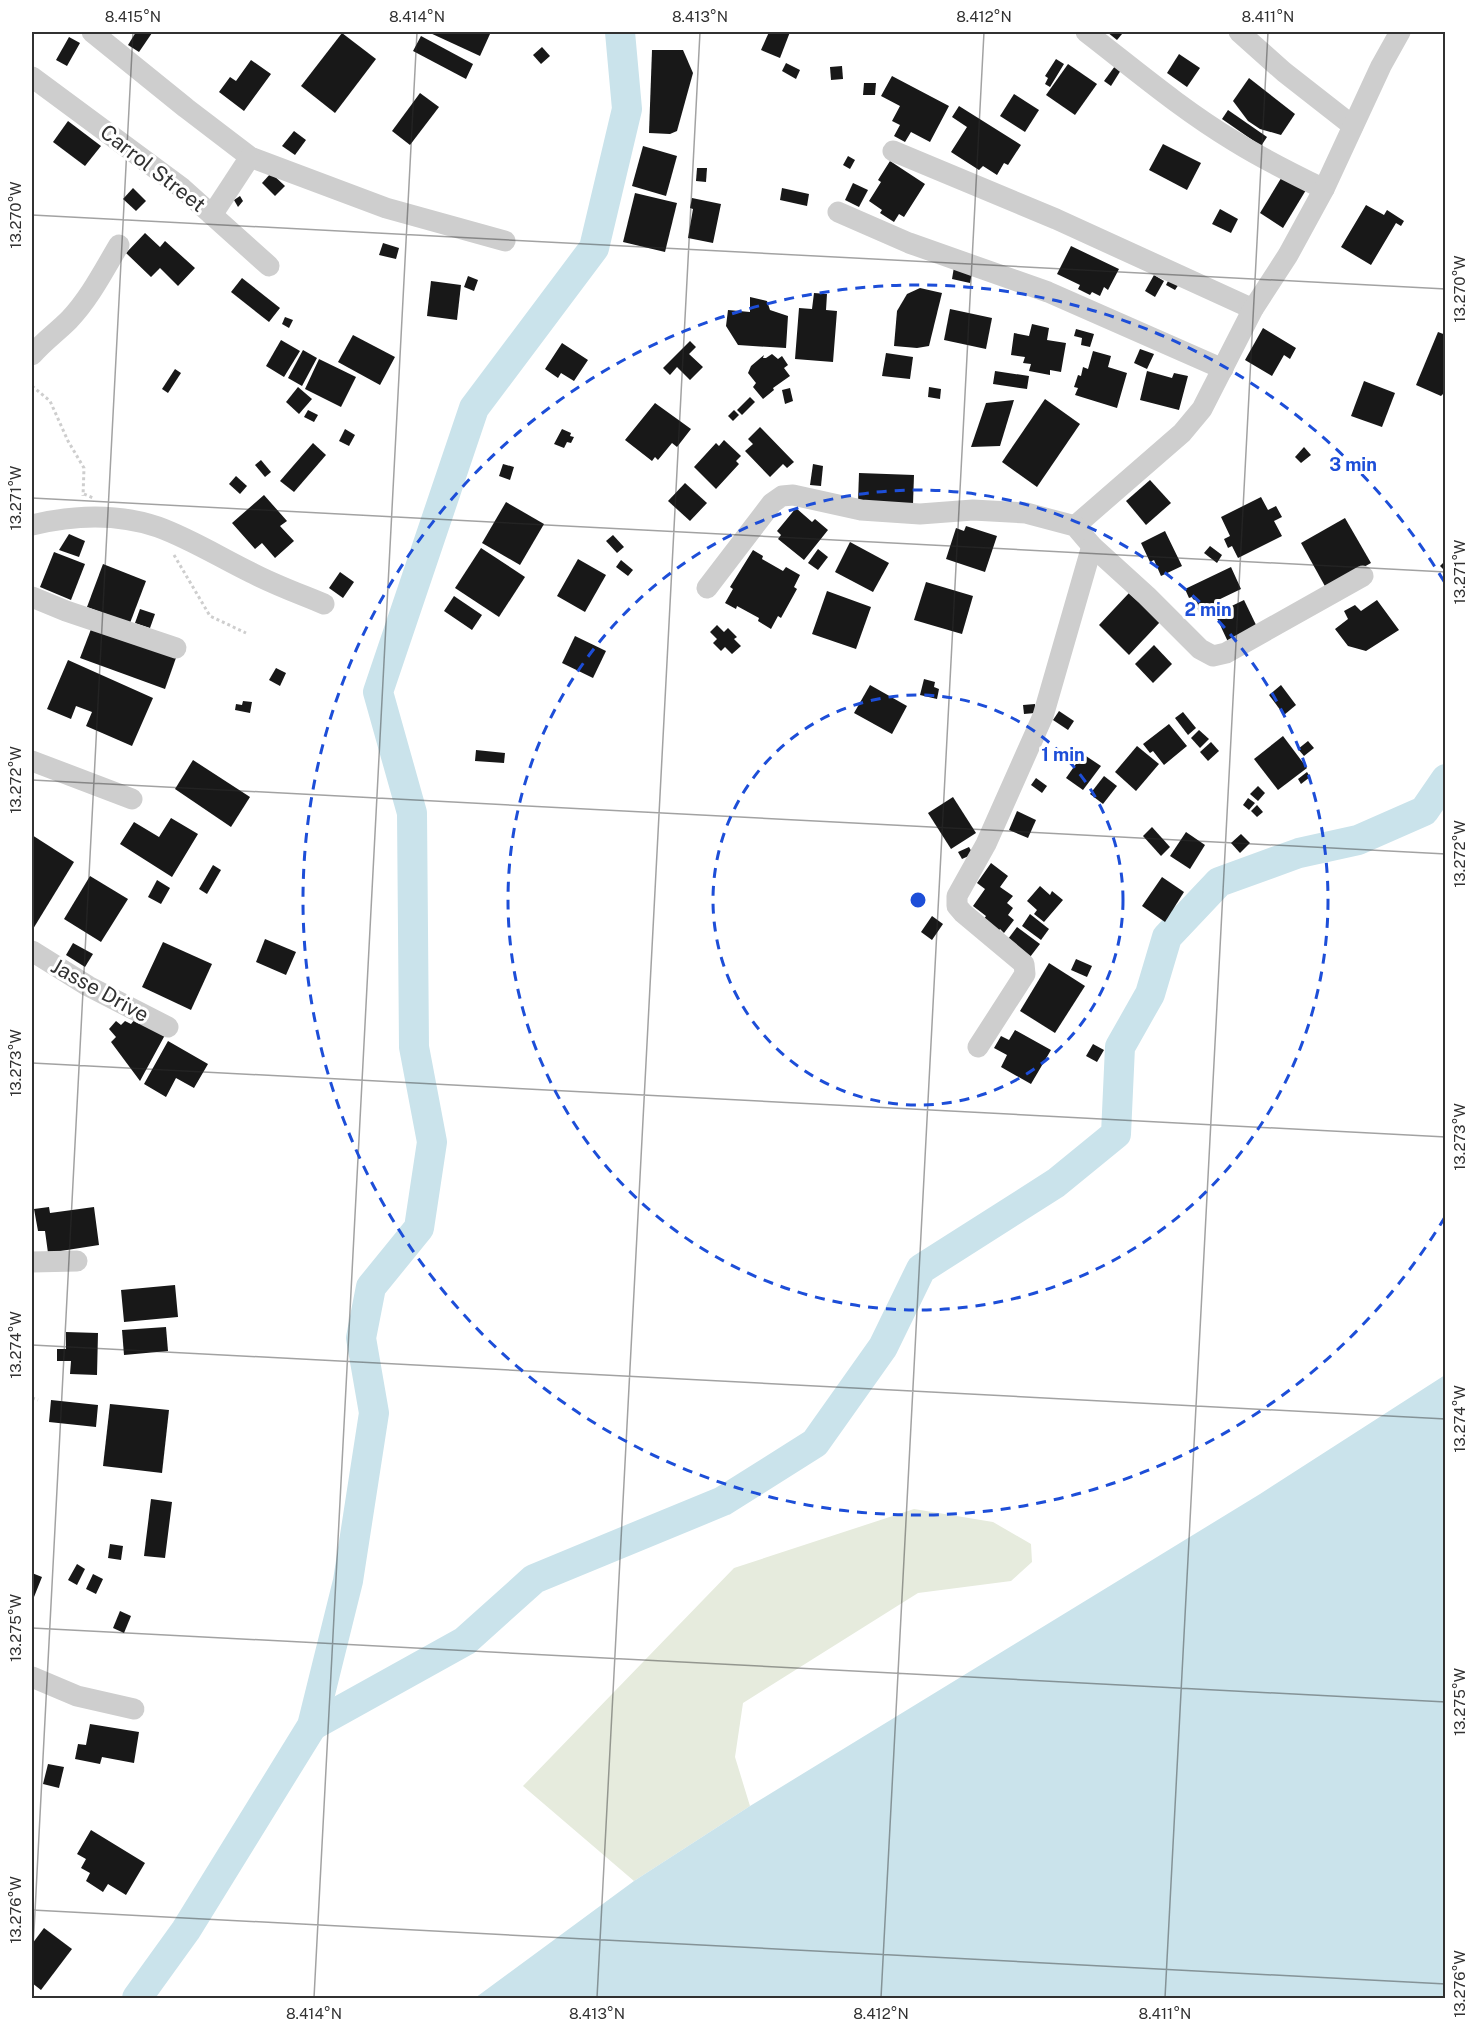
<svg xmlns="http://www.w3.org/2000/svg" width="1477" height="2030" font-family="'Public Sans',sans-serif">
	<style>
		.green { fill: #e6ebdd }
		.water { fill: #cae3eb }
		.lines { fill: none; stroke-linecap: round; stroke-linejoin: round }
		.river { stroke: #cae3eb; stroke-width: 30 }
		.building { fill: #181818 }
		.path { stroke: #cecece; stroke-width: 3; stroke-dasharray: 3 3; stroke-linecap: butt }
		.street { stroke: #cecece; stroke-width: 21 }
		.ticks { fill: none; stroke: #313131; stroke-width: 1.5; stroke-opacity: 0.45 }
		.ring { fill: none; stroke: #1d4ed8; stroke-width: 3; stroke-dasharray: 10 8 }
		.labels { text-anchor: middle; dominant-baseline: central; stroke-width: 6; stroke-linejoin: round; paint-order: stroke }
		.street-label { font-size: 21px; fill: #313131; stroke: #fff }
		.centre { fill: #1d4ed8; stroke: #fff; stroke-width: 3 }
		.ring-label { font-size: 18px; text-anchor: middle; font-weight: bold; fill: #1d4ed8; stroke: #fff; stroke-width: 6; stroke-linejoin: round; paint-order: stroke }
		.neatline { fill: none; stroke: #313131; stroke-width: 2 }
		.ticks-label { font-size: 15px; text-anchor: middle; fill: #313131 }
	</style>
	<rect width="100%" height="100%" fill="#fff"/>
	<polygon class="green" points="914,1509 993,1522 1031,1544 1032,1562 1011,1581 918,1593 743,1703 735,1757 750,1806 634,1881 523,1786 734,1568"/>
	<polygon class="water" points="1445,1375 1445,1998 475,1998 634,1881 750,1806 1260,1494"/>
	<g class="lines">
		<g class="river">
			<polyline points="312,1726 465,1641 534,1579 723,1501 815,1443 883,1347 921,1269 1056,1183 1116,1134 1120,1047 1150,994 1167,937 1219,882 1299,853 1358,840 1424,811 1446,779"/>
			<polyline points="137,1998 186,1930 312,1726 348,1581 374,1413 361,1338 371,1287 419,1228 432,1142 414,1047 412,813 378,692 474,408 594,248 627,109 620,32"/>
		</g>
	</g>
	<g class="building">
		<polygon points="136,32 152,33 139,52 128,45"/>
		<polygon points="428,32 484,32 490,34 480,56"/>
		<polygon points="769,32 790,32 780,58 761,50"/>
		<polygon points="1107,32 1120,32 1122,34 1117,40"/>
		<polygon points="342,33 376,59 335,113 301,86"/>
		<polygon points="421,36 473,64 466,79 413,51"/>
		<polygon points="69,37 80,43 67,66 56,60"/>
		<polygon points="542,47 550,56 541,64 533,55"/>
		<polygon points="652,50 683,50 693,73 677,131 670,134 649,133"/>
		<polygon points="1179,54 1200,68 1187,87 1167,73"/>
		<polygon points="1056,59 1064,64 1050,87 1045,84 1048,78 1045,76"/>
		<polygon points="251,60 271,74 244,111 219,92 230,77 236,81"/>
		<polygon points="786,63 800,70 796,79 782,71"/>
		<polygon points="1068,64 1097,84 1075,115 1046,95"/>
		<polygon points="842,66 843,79 831,80 830,67"/>
		<polygon points="1115,66 1121,70 1111,86 1104,81"/>
		<polygon points="892,76 949,106 930,142 911,132 905,142 894,136 900,125 892,121 900,106 881,96"/>
		<polygon points="1249,78 1295,114 1281,135 1260,129 1248,121 1233,101"/>
		<polygon points="864,83 876,83 875,95 863,95"/>
		<polygon points="420,93 439,107 410,145 392,131"/>
		<polygon points="1014,94 1039,110 1025,132 1000,116"/>
		<polygon points="959,106 1021,145 1008,165 1004,163 997,175 983,166 979,170 951,152 967,127 952,117"/>
		<polygon points="1228,110 1267,137 1261,146 1222,119"/>
		<polygon points="68,121 101,146 85,166 53,142"/>
		<polygon points="294,131 306,140 295,155 282,146"/>
		<polygon points="1163,144 1201,163 1187,190 1149,170"/>
		<polygon points="643,146 677,156 666,196 632,186"/>
		<polygon points="848,156 855,160 850,169 843,165"/>
		<polygon points="890,161 925,184 904,217 899,214 894,222 880,213 882,210 869,201 881,182 878,180"/>
		<polygon points="697,168 707,168 706,182 696,181"/>
		<polygon points="271,173 285,186 275,196 262,183"/>
		<polygon points="1283,175 1306,190 1283,228 1260,213"/>
		<polygon points="853,183 868,190 859,207 845,200"/>
		<polygon points="133,188 146,201 136,211 123,199"/>
		<polygon points="782,188 809,194 807,206 780,200"/>
		<polygon points="635,193 677,203 665,252 623,242"/>
		<polygon points="240,196 243,201 238,207 234,200"/>
		<polygon points="692,198 721,204 713,243 688,238 693,209 690,208"/>
		<polygon points="1366,205 1384,215 1387,210 1404,221 1401,226 1396,223 1371,265 1341,247"/>
		<polygon points="1220,209 1238,219 1231,233 1212,224"/>
		<polygon points="145,233 160,247 165,241 195,268 178,286 160,268 151,277 126,253"/>
		<polygon points="383,243 399,248 396,259 379,255"/>
		<polygon points="1071,246 1119,269 1108,290 1104,287 1100,296 1092,292 1090,295 1078,289 1080,285 1057,274"/>
		<polygon points="954,267 972,272 970,283 952,279"/>
		<polygon points="1154,275 1164,281 1155,297 1145,291"/>
		<polygon points="468,276 478,280 474,291 464,287"/>
		<polygon points="242,278 280,308 269,322 231,292"/>
		<polygon points="1169,279 1179,284 1175,290 1166,285"/>
		<polygon points="431,281 461,285 457,320 427,316"/>
		<polygon points="920,288 942,293 929,346 917,348 894,346 897,311 907,294"/>
		<polygon points="814,293 827,294 826,310 837,311 833,362 795,359 799,308 812,309"/>
		<polygon points="750,297 767,301 770,310 788,316 786,348 738,345 726,326 728,310 750,312"/>
		<polygon points="950,309 992,318 986,349 944,340"/>
		<polygon points="285,317 293,320 289,328 282,324"/>
		<polygon points="1032,324 1049,328 1047,340 1066,343 1061,372 1050,370 1050,375 1029,371 1031,364 1023,363 1025,357 1011,355 1014,333 1029,336"/>
		<polygon points="1263,328 1296,348 1290,359 1284,355 1272,376 1245,360"/>
		<polygon points="1076,329 1094,334 1090,347 1081,345 1082,338 1074,336"/>
		<polygon points="1438,332 1446,335 1446,391 1441,396 1416,385"/>
		<polygon points="353,335 395,357 380,385 338,362"/>
		<polygon points="281,340 300,351 284,377 266,366"/>
		<polygon points="690,341 696,347 689,354 703,367 690,380 677,367 670,375 663,368"/>
		<polygon points="562,343 588,360 574,381 561,373 558,378 545,369"/>
		<polygon points="1140,349 1154,354 1147,369 1134,363"/>
		<polygon points="303,350 317,358 302,386 288,378"/>
		<polygon points="1093,351 1111,356 1108,367 1127,373 1117,408 1075,395 1078,388 1074,387 1078,375 1081,376 1083,367 1088,369"/>
		<polygon points="886,353 913,357 910,379 882,376"/>
		<polygon points="772,354 778,359 782,356 788,365 784,368 790,376 773,388 774,390 763,399 753,387 756,383 748,373 751,366 764,355 763,358 766,358"/>
		<polygon points="319,359 356,377 341,407 305,389"/>
		<polygon points="175,369 181,373 168,393 162,389"/>
		<polygon points="995,371 1029,376 1027,389 993,384"/>
		<polygon points="1147,371 1172,378 1174,373 1188,376 1179,410 1140,400"/>
		<polygon points="1364,381 1395,393 1382,427 1351,416"/>
		<polygon points="298,387 312,399 299,414 286,402"/>
		<polygon points="929,387 941,389 940,399 928,397"/>
		<polygon points="790,388 793,401 785,404 782,390"/>
		<polygon points="750,397 755,402 742,415 737,410"/>
		<polygon points="1045,399 1080,424 1037,487 1002,462"/>
		<polygon points="1014,400 1000,446 971,447 986,403"/>
		<polygon points="655,403 691,429 677,447 672,443 658,460 655,457 652,461 625,440"/>
		<polygon points="308,410 318,415 314,422 304,417"/>
		<polygon points="734,410 739,415 733,421 728,416"/>
		<polygon points="760,427 794,462 787,468 783,464 770,477 745,451 753,444 748,439"/>
		<polygon points="345,429 355,435 349,446 339,441"/>
		<polygon points="562,429 571,433 570,436 574,437 571,443 567,442 564,448 554,444"/>
		<polygon points="724,440 741,456 736,461 739,464 716,489 694,467 716,443 719,446"/>
		<polygon points="313,443 326,455 294,492 280,481"/>
		<polygon points="1304,447 1311,455 1301,463 1295,457"/>
		<polygon points="261,460 271,472 265,477 255,465"/>
		<polygon points="503,464 514,467 510,480 499,476"/>
		<polygon points="813,464 823,466 821,486 810,485"/>
		<polygon points="859,473 914,475 913,504 858,502"/>
		<polygon points="236,476 247,486 240,494 229,484"/>
		<polygon points="1150,480 1171,503 1146,525 1126,501"/>
		<polygon points="685,483 707,503 690,521 668,501"/>
		<polygon points="264,495 287,521 280,526 294,541 275,558 262,543 255,549 232,523"/>
		<polygon points="1261,497 1268,510 1276,506 1282,517 1274,521 1282,536 1238,558 1232,546 1228,548 1224,539 1230,536 1221,517"/>
		<polygon points="506,502 544,524 520,565 482,543"/>
		<polygon points="796,508 812,522 815,519 828,530 804,560 778,539 781,535 777,531"/>
		<polygon points="1345,518 1371,563 1326,588 1301,543"/>
		<polygon points="966,526 997,536 985,572 946,559 956,528 964,531"/>
		<polygon points="1165,531 1182,566 1161,576 1154,560 1150,562 1141,543"/>
		<polygon points="69,534 85,541 79,557 59,550"/>
		<polygon points="613,535 624,547 617,553 606,541"/>
		<polygon points="850,542 889,563 873,592 835,572"/>
		<polygon points="1210,546 1222,555 1217,563 1204,553"/>
		<polygon points="481,548 525,577 499,617 455,588"/>
		<polygon points="818,549 828,557 818,570 808,563"/>
		<polygon points="753,550 763,556 762,559 783,571 786,567 800,575 794,587 797,589 781,618 778,616 771,629 758,621 759,618 737,606 736,609 725,603 733,589 730,587"/>
		<polygon points="54,552 85,564 71,600 40,587"/>
		<polygon points="578,559 606,575 585,612 557,596"/>
		<polygon points="621,560 633,570 628,576 616,567"/>
		<polygon points="1446,560 1446,572 1440,566"/>
		<polygon points="103,564 146,581 130,623 87,607"/>
		<polygon points="1231,567 1241,589 1214,602 1216,607 1200,614 1192,597 1189,598 1185,589"/>
		<polygon points="340,572 354,582 343,598 329,588"/>
		<polygon points="926,582 973,596 962,634 914,620"/>
		<polygon points="827,591 871,607 856,649 812,634"/>
		<polygon points="1129,593 1160,622 1129,655 1099,625"/>
		<polygon points="454,596 482,615 472,630 444,611"/>
		<polygon points="1244,600 1258,629 1229,644 1215,614"/>
		<polygon points="1377,600 1399,630 1366,651 1348,646 1335,629 1348,619 1344,611 1355,605 1361,611"/>
		<polygon points="140,609 155,614 150,628 135,623"/>
		<polygon points="93,624 177,655 165,689 80,658"/>
		<polygon points="717,625 724,632 728,628 737,637 734,639 741,646 732,654 725,647 721,651 713,643 717,639 710,632"/>
		<polygon points="575,636 606,651 593,678 562,663"/>
		<polygon points="1154,645 1172,664 1153,683 1135,664"/>
		<polygon points="68,660 153,698 132,746 86,726 92,712 76,706 71,719 47,709"/>
		<polygon points="276,668 286,673 280,686 269,680"/>
		<polygon points="924,679 935,682 934,687 939,689 937,699 920,695"/>
		<polygon points="870,685 907,706 892,734 854,713"/>
		<polygon points="1281,685 1296,705 1284,715 1269,695"/>
		<polygon points="243,701 252,702 250,713 235,710 236,704 242,705"/>
		<polygon points="1035,704 1035,713 1024,714 1023,705"/>
		<polygon points="1059,711 1074,721 1068,730 1053,720"/>
		<polygon points="1183,712 1196,728 1188,735 1175,718"/>
		<polygon points="1169,724 1187,746 1164,765 1153,751 1150,753 1143,744"/>
		<polygon points="1199,730 1209,739 1200,748 1191,738"/>
		<polygon points="1283,736 1307,768 1278,790 1254,759"/>
		<polygon points="1308,741 1314,748 1304,756 1298,749"/>
		<polygon points="1211,742 1219,751 1208,761 1200,752"/>
		<polygon points="1137,746 1159,764 1136,791 1115,772"/>
		<polygon points="476,750 505,753 504,763 475,761"/>
		<polygon points="1083,754 1101,766 1083,790 1066,778"/>
		<polygon points="193,760 250,797 231,827 175,789"/>
		<polygon points="1307,772 1310,777 1301,784 1298,779"/>
		<polygon points="1104,776 1117,786 1103,804 1090,794"/>
		<polygon points="1036,778 1047,786 1042,793 1031,785"/>
		<polygon points="1258,786 1265,793 1258,801 1250,794"/>
		<polygon points="953,797 976,833 951,849 928,813"/>
		<polygon points="1248,798 1255,803 1249,810 1243,805"/>
		<polygon points="1257,805 1263,812 1257,817 1251,811"/>
		<polygon points="1017,811 1036,820 1028,838 1009,830"/>
		<polygon points="171,818 198,834 172,877 120,844 134,822 159,837"/>
		<polygon points="1152,827 1170,847 1161,856 1143,836"/>
		<polygon points="1186,832 1205,845 1190,869 1170,856"/>
		<polygon points="1241,834 1250,843 1240,853 1231,843"/>
		<polygon points="32,835 74,862 33,929 32,928"/>
		<polygon points="969,847 973,854 962,859 958,852"/>
		<polygon points="991,863 1008,876 1000,887 1013,896 1007,903 1013,908 1008,915 1014,920 1004,933 1000,929 997,933 982,922 986,916 973,906 985,889 977,883"/>
		<polygon points="213,865 221,870 207,894 199,889"/>
		<polygon points="90,876 128,899 101,942 64,919"/>
		<polygon points="1162,877 1184,892 1165,922 1142,906"/>
		<polygon points="157,880 170,888 161,904 148,897"/>
		<polygon points="1040,886 1050,895 1052,891 1063,900 1044,922 1034,914 1037,910 1027,901"/>
		<polygon points="1030,914 1049,929 1041,940 1022,926"/>
		<polygon points="932,916 943,924 932,940 921,932"/>
		<polygon points="1017,927 1040,944 1030,957 1008,939"/>
		<polygon points="265,939 296,952 286,975 256,962"/>
		<polygon points="163,942 212,964 191,1010 142,987"/>
		<polygon points="73,943 93,954 85,967 66,955"/>
		<polygon points="1076,959 1092,966 1087,977 1071,970"/>
		<polygon points="1049,963 1085,986 1055,1033 1020,1011"/>
		<polygon points="136,1018 165,1035 140,1081 111,1042 116,1037 109,1029 116,1021 121,1025 125,1021 131,1024"/>
		<polygon points="1015,1030 1051,1050 1031,1084 1001,1067 1007,1055 994,1048 1001,1036 1009,1040"/>
		<polygon points="168,1041 208,1064 194,1088 176,1078 166,1097 144,1084"/>
		<polygon points="1093,1044 1104,1050 1097,1062 1086,1056"/>
		<polygon points="49,1207 50,1213 94,1207 99,1245 48,1253 45,1231 38,1231 34,1209"/>
		<polygon points="175,1285 178,1317 124,1322 121,1290"/>
		<polygon points="166,1327 168,1351 124,1355 122,1330"/>
		<polygon points="66,1332 98,1333 97,1375 70,1374 71,1361 57,1361 57,1349 66,1349"/>
		<polygon points="51,1400 98,1405 96,1427 49,1422"/>
		<polygon points="110,1404 169,1410 162,1473 103,1466"/>
		<polygon points="151,1499 172,1502 165,1558 144,1556"/>
		<polygon points="110,1544 123,1546 121,1560 108,1558"/>
		<polygon points="77,1564 85,1569 77,1585 68,1580"/>
		<polygon points="32,1573 42,1577 32,1602"/>
		<polygon points="93,1574 103,1579 96,1594 86,1589"/>
		<polygon points="120,1611 131,1616 124,1633 113,1628"/>
		<polygon points="90,1724 139,1732 134,1763 102,1757 100,1764 75,1759 78,1744 86,1745"/>
		<polygon points="48,1764 64,1767 59,1788 43,1784"/>
		<polygon points="91,1830 145,1863 126,1895 108,1884 103,1892 86,1881 90,1873 81,1868 86,1859 77,1854"/>
		<polygon points="44,1928 72,1949 41,1990 32,1983 32,1944"/>
	</g>
	<g class="lines">
		<g class="path">
			<polyline points="32,386 50,401 68,441 84,468 83,496"/>
			<polyline points="84,494 93,498"/>
			<polyline points="174,555 210,616 246,633"/>
			<polyline points="32,1398 38,1400"/>
		</g>
		<g class="street">
			<polyline points="92,32 186,108 250,157 386,208 505,241"/>
			<path d="M1086 32C1134 69 1181 109 1234 141 1263 159 1293 174 1324 189"/>
			<polyline points="1239,32 1284,72 1353,126"/>
			<polyline points="32,77 182,188 269,266"/>
			<polyline points="893,151 1056,219 1253,309"/>
			<polyline points="838,212 909,243 1048,292 1223,369"/>
			<polyline points="212,215 250,157"/>
			<path d="M32 355C43 342 57 332 69 320 90 298 104 270 119 245"/>
			<path d="M32 525C73 515 117 513 158 527 191 539 221 558 252 573 275 585 300 594 324 604"/>
			<polyline points="1075,526 1182,433 1202,409 1253,309 1288,255 1324,189 1381,66 1400,32"/>
			<polyline points="707,588 772,503 782,496 793,495 861,510 920,514 973,510 1026,513 1075,526 1092,546 1147,596 1200,649 1213,656 1226,653 1363,576"/>
			<polyline points="32,597 66,611 176,648"/>
			<polyline points="32,761 132,799"/>
			<polyline points="32,951 88,986 168,1027"/>
			<polyline points="978,1047 1025,974 1024,964 963,913 957,906 957,896 986,844 1043,716 1092,546"/>
			<polyline points="32,1262 77,1261"/>
			<polyline points="32,1677 77,1696 134,1709"/>
		</g>
	</g>
	<path class="ticks" d="M32 215 1446 289M32 498 1446 572M32 780 1446 854M32 1063 1446 1137M32 1345 1446 1419M32 1628 1446 1702M32 1910 1446 1984M32 1969 133 32M314 1998 417 32M597 1998 700 32M881 1998 984 32M1165 1998 1268 32"/>
	<g class="ring">
		<circle cx="918" cy="900" r="205"/>
		<circle cx="918" cy="900" r="410"/>
		<path d="M1445 1217A615 615 0 1 1 1445 583"/>
	</g>
	<g class="labels">
		<g class="street-label">
			<text transform="translate(153 168) rotate(38)">Carrol Street</text>
			<text transform="translate(100 990) rotate(29)">Jasse Drive</text>
		</g>
	</g>
	<circle cx="918" cy="900" r="9" class="centre"/>
	<g class="ring-label">
		<text x="1353" y="471">3 min</text>
		<text x="1208" y="616">2 min</text>
		<text x="1063" y="761">1 min</text>
	</g>
	<rect width="1477" height="2030" fill="none" stroke="#ffffff" stroke-width="66"/>
	<rect x="33" y="33" width="1411" height="1964" class="neatline"/>
	<g class="ticks-label">
		<text x="133" y="22">8.415°N</text>
		<text x="417" y="22">8.414°N</text>
		<text x="700" y="22">8.413°N</text>
		<text x="984" y="22">8.412°N</text>
		<text x="1268" y="22">8.411°N</text>
		<text transform="translate(16 215) rotate(-90)" y="5">13.270°W</text>
		<text transform="translate(1460 289) rotate(-90)" y="5">13.270°W</text>
		<text transform="translate(16 498) rotate(-90)" y="5">13.271°W</text>
		<text transform="translate(1460 572) rotate(-90)" y="5">13.271°W</text>
		<text transform="translate(16 780) rotate(-90)" y="5">13.272°W</text>
		<text transform="translate(1460 854) rotate(-90)" y="5">13.272°W</text>
		<text transform="translate(16 1063) rotate(-90)" y="5">13.273°W</text>
		<text transform="translate(1460 1137) rotate(-90)" y="5">13.273°W</text>
		<text transform="translate(16 1345) rotate(-90)" y="5">13.274°W</text>
		<text transform="translate(1460 1419) rotate(-90)" y="5">13.274°W</text>
		<text transform="translate(16 1628) rotate(-90)" y="5">13.275°W</text>
		<text transform="translate(1460 1702) rotate(-90)" y="5">13.275°W</text>
		<text transform="translate(16 1910) rotate(-90)" y="5">13.276°W</text>
		<text transform="translate(1460 1984) rotate(-90)" y="5">13.276°W</text>
		<text x="314" y="2019">8.414°N</text>
		<text x="597" y="2019">8.413°N</text>
		<text x="881" y="2019">8.412°N</text>
		<text x="1165" y="2019">8.411°N</text>
	</g>
</svg>
